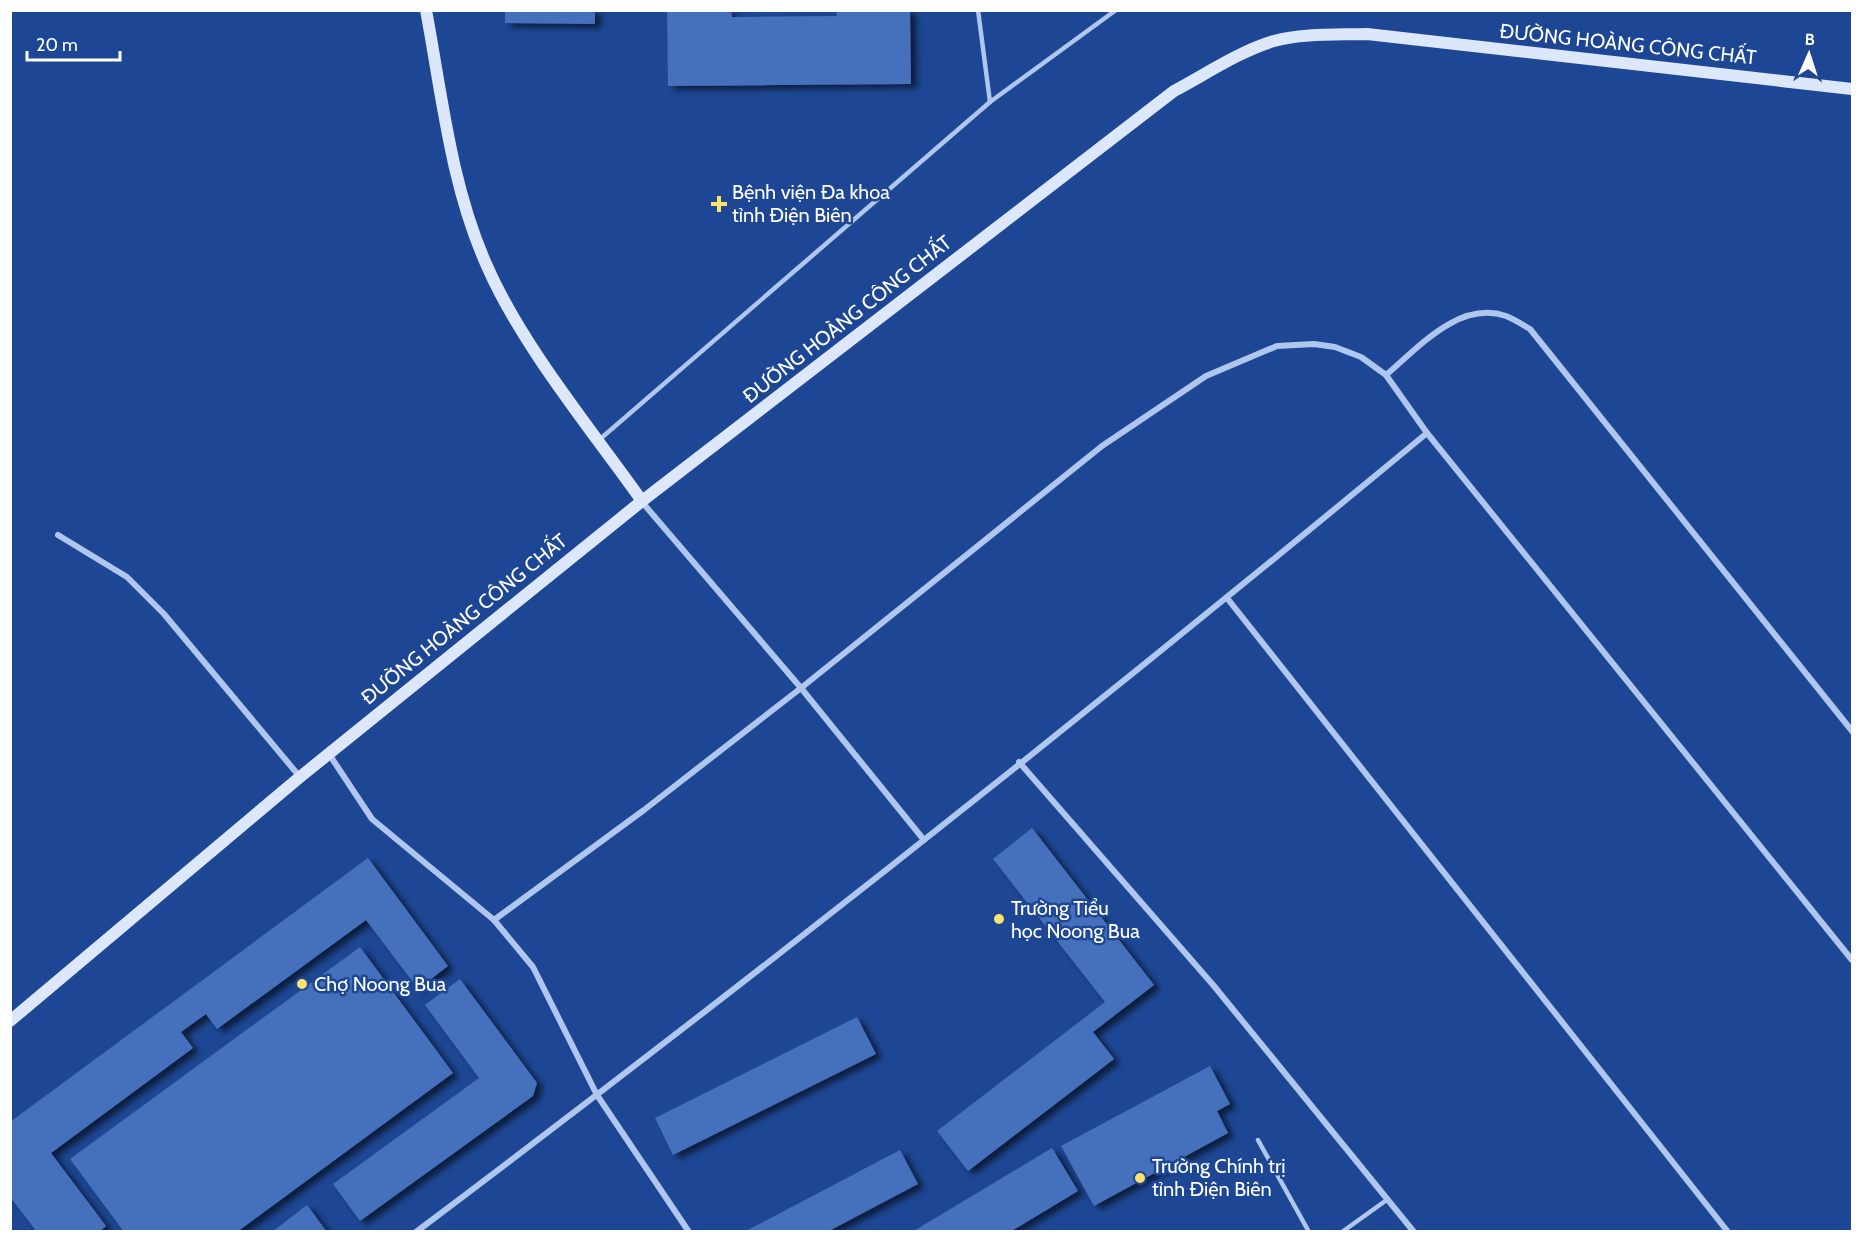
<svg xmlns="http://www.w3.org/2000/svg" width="1863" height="1242" font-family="Cabin,sans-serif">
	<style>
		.building { fill: #4570bb; filter: url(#shadow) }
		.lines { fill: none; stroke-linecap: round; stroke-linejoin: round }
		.lane { stroke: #afc7ef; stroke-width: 4.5 }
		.street { stroke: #afc7ef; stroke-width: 6 }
		.secondary { stroke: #dce7fb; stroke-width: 12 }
		.poi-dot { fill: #fee16e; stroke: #1d4794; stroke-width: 2 }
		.labels { text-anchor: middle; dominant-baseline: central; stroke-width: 5; stroke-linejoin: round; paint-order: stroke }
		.street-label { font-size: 20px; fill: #fff; stroke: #1d4794 }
		.poi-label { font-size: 20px; fill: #fff; stroke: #1d4794; text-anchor: start }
	</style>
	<defs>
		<filter id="shadow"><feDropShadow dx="6" dy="4" stdDeviation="3" flood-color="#0009"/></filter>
	</defs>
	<rect width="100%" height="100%" fill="#1d4794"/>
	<g class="building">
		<polygon points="505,10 595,10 595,24 505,23"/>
		<polygon points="667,10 731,10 732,17 837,16 836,10 910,10 911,84 668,86"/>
		<polygon points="1032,828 1154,985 1093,1032 1114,1059 968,1171 937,1131 1105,1002 993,859"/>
		<polygon points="368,858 448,966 418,989 366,920 217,1029 206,1014 181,1032 193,1048 51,1153 106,1226 99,1232 37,1232 10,1197 10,1122"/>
		<polygon points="360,947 453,1073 237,1232 124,1232 70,1159"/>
		<polygon points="460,979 537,1083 533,1096 360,1221 333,1184 479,1078 425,1005"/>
		<polygon points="857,1017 876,1054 673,1155 655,1118"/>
		<polygon points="1210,1066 1230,1104 1217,1111 1228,1133 1094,1206 1061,1146"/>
		<polygon points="1052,1148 1078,1191 1010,1232 912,1232"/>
		<polygon points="900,1150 918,1184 827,1232 744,1232"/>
		<polygon points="307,1205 327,1232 272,1232"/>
	</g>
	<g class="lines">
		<g class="lane">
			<polyline points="978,10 990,102"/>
			<polyline points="599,440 990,102 1116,10"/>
			<polyline points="1258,1140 1309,1232"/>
			<polyline points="1342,1232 1388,1199"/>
		</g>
		<g class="street">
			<path d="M1386 375C1418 348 1459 300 1506 316 1514 319 1523 325 1530 329L1852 731"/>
			<polyline points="642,502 801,688 924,840"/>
			<polyline points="58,535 127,577 164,614 300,777"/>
			<polyline points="1227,598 1728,1232"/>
			<polyline points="329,754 372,819 494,920 533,967 597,1095 689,1232"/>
			<polyline points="1019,762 1214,986 1414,1232"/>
			<polyline points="494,920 644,810 801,688 1102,446 1206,376 1277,346 1314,344 1335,347 1361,357 1386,375 1427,433 1852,960"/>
			<path d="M416 1232C759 974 1096 707 1427 433"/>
		</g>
		<g class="secondary">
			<path d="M426 10C442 96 451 186 487 266 522 346 591 429 642 501"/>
			<path d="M10 1021 300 777 642 501 1174 91C1206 74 1240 51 1274 41 1303 33 1337 35 1367 34L1852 89"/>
		</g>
	</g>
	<g class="poi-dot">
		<path d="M716 195h6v6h6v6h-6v6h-6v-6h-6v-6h6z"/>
		<circle cx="999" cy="919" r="6"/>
		<circle cx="302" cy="984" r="6"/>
		<circle cx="1140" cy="1178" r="6"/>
	</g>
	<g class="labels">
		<g class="street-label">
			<text transform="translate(1628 44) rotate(6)">ĐƯỜNG HOÀNG CÔNG CHẤT</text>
			<text transform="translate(847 319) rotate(-38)">ĐƯỜNG HOÀNG CÔNG CHẤT</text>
			<text transform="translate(464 619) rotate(-39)">ĐƯỜNG HOÀNG CÔNG CHẤT</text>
		</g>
		<g class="poi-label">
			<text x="732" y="192">Bệnh viện Đa khoa<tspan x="732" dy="23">tỉnh Điện Biên</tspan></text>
			<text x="1011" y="908">Trường Tiểu<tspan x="1011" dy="23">học Noong Bua</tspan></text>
			<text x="314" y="984">Chợ Noong Bua</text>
			<text x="1152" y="1166">Trường Chính trị<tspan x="1152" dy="23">tỉnh Điện Biên</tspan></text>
		</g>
	</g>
	<rect width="1863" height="1242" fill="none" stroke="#ffffff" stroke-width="24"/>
	<g transform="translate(1809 54) rotate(3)" stroke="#1d4794" stroke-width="4.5" paint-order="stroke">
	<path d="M0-4.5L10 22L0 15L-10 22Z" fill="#ffffff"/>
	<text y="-9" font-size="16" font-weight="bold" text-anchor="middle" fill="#ffffff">B</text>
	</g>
	<path d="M27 51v9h93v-9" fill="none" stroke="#ffffff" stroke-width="3"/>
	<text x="36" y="51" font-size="18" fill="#ffffff" stroke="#1d4794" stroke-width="4.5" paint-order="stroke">20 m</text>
</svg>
